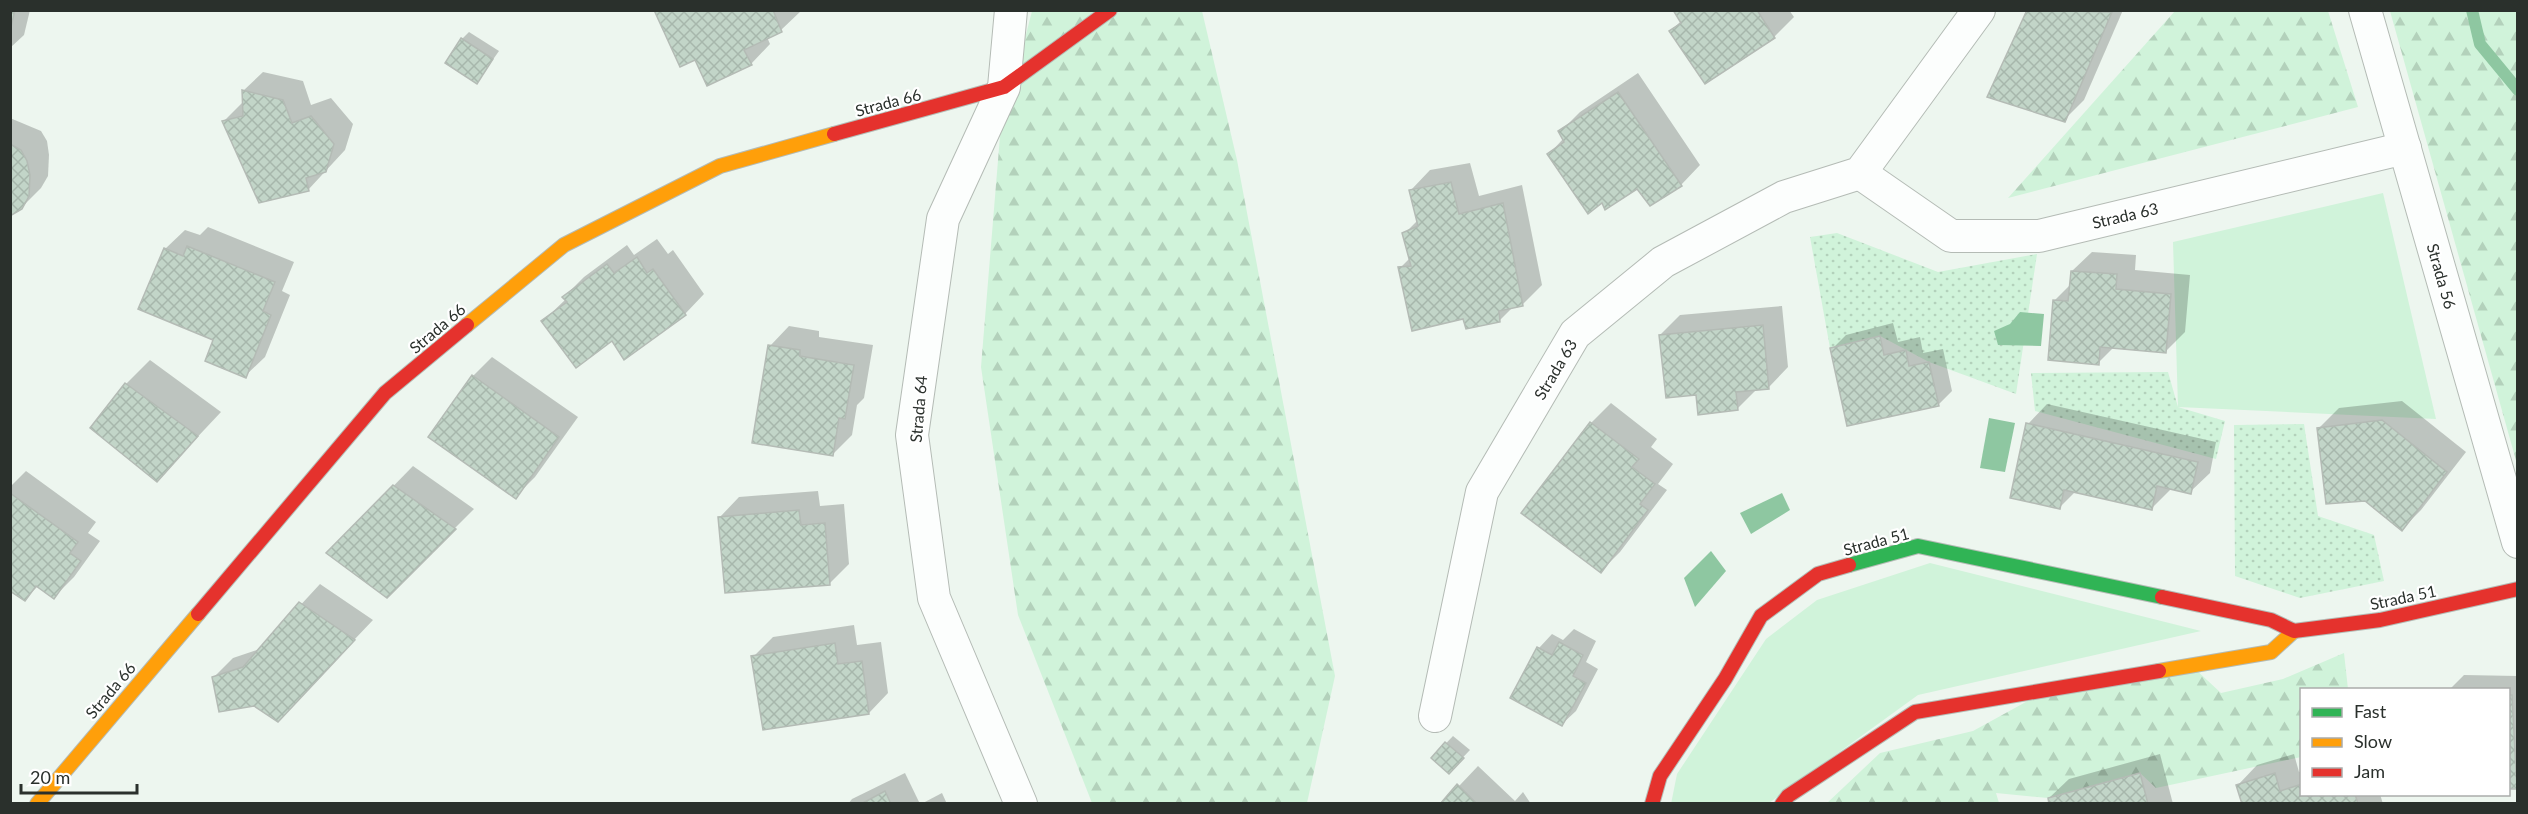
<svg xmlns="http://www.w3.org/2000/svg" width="2528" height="814" font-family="Lato,sans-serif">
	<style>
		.grass { fill: url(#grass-dots) }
		.forest { fill: url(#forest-firs) }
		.green { fill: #d0f3da }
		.water { fill: #8ec7a1 }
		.shadow { fill: #0003 }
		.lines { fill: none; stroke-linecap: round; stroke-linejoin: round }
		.stream { stroke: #8ec7a1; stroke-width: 12 }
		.building { fill: url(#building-cross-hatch); stroke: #b4bbb5; stroke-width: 1.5 }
		.street-casing { stroke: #b4bbb5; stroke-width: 34 }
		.fast-casing { stroke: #b4bbb5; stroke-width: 16 }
		.slow-casing { stroke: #b4bbb5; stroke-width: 16 }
		.jam-casing { stroke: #b4bbb5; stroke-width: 16 }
		.street { stroke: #fcfefd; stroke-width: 32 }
		.fast { stroke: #30b455; stroke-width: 14 }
		.slow { stroke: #ff9f0a; stroke-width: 14 }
		.jam { stroke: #e5322d; stroke-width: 14 }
		.labels { text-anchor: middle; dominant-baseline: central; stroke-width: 4.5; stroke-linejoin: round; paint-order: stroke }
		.street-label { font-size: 16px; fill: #2a302c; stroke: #fff }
	</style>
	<defs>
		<pattern id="grass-dots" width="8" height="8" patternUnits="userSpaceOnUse" patternTransform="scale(1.5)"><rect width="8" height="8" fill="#d0f3da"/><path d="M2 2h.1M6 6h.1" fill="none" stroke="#b3d1bb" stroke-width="1.8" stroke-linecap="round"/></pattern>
		<pattern id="forest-firs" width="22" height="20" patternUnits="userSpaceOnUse" patternTransform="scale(1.5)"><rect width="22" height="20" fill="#d0f3da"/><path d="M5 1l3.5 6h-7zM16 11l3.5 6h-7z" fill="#b3d1bb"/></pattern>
		<pattern id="building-cross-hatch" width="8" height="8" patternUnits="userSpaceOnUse" patternTransform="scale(1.5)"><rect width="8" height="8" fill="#c2d5c8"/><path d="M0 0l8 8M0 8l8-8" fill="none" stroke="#a7b7ac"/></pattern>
	</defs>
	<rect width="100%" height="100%" fill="#edf6ef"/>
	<g class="grass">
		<polygon points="1837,233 1938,272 2037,254 2016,394 1929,362 1880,336 1830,348 1810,237"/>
		<polygon points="2168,372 2178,407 2225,421 2216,459 2035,411 2031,373"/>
		<polygon points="2304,424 2318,516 2374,535 2384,581 2300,598 2235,576 2234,425"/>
	</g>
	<g class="forest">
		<polygon points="1032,11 1202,11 1237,160 1335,676 1307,803 1092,803 1018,615 981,367 1000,136"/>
		<polygon points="2175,11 2328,11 2358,107 2008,198"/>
		<polygon points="2390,11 2517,11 2517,464"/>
		<polygon points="2344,653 2348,689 2302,690 2301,757 2156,788 2140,773 2048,798 1996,793 1999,803 1826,804 1880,753 1973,731 2046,691 2194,668 2221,693 2283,679"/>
	</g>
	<g class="green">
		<polygon points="2383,193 2436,419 2178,407 2173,242"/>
		<polygon points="1930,563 2201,631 1918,695 1769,803 1671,804 1677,774 1766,639 1817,600"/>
	</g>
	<g class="water">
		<polygon points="2020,312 2044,314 2041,346 1998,345 1994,331 2010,324"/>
		<polygon points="1989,418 2015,423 2005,472 1980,468"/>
		<polygon points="1782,493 1790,510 1751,534 1740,513"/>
		<polygon points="1711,551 1726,571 1695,607 1684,578"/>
	</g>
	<g class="shadow">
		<polygon points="10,10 30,10 24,35 10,48"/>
		<polygon points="656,10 801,10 801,11 781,30 767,37 770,44 751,64 696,58"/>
		<polygon points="1675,10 1789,10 1794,17 1774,37 1671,31 1681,21"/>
		<polygon points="2028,10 2123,10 2084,100 2064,120"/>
		<polygon points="469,32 499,51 477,82 462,39"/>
		<polygon points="263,72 303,81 311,105 331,98 353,124 345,150 308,190 224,121 244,101 243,91"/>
		<polygon points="1638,73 1700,165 1681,185 1638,187 1603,201 1549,154 1564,138 1560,132 1580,112"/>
		<polygon points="10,118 41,131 47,141 49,155 48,176 41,188 21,208 10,214"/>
		<polygon points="1470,163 1479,196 1522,185 1542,285 1522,305 1513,307 1499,321 1464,317 1400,268 1410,258 1404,234 1418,220 1411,190 1430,170"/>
		<polygon points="208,227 294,262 282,291 290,295 265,357 245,376 165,249 185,230 200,235"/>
		<polygon points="657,239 668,254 673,250 704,294 685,314 612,339 543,321 566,299 564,297 584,277 627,245 634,255"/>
		<polygon points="2092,252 2136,255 2135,270 2190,275 2185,332 2165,352 2114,347 2098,363 2055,300 2071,284 2072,271"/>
		<polygon points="1782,306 1788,367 1769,387 1757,389 1737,409 1697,394 1660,335 1680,315"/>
		<polygon points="1893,323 1898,342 1920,337 1923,353 1943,349 1952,391 1938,405 1832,349 1846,335"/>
		<polygon points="789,326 819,331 819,337 873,345 864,398 857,405 852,435 832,455 770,346"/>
		<polygon points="492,357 578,417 535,477 515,497 473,376"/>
		<polygon points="150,360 221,412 157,480 126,384"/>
		<polygon points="2402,401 2466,452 2421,510 2402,529 2319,428 2339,408"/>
		<polygon points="1611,403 1657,439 1651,447 1673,464 1658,484 1667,490 1620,552 1601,571 1524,513 1591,423"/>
		<polygon points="2047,404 2216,442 2210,473 2190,492 2172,488 2152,508 2076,491 2059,508 2028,424"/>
		<polygon points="413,466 474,509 387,596 328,553"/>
		<polygon points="26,471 96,522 88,533 100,541 74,577 54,597 38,586 25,599 10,589 10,487"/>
		<polygon points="818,491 820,506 844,504 849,564 829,584 720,517 739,497"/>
		<polygon points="320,584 373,620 297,700 213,678 233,658 260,649"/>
		<polygon points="854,625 857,645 881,642 888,693 869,713 753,657 773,637"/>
		<polygon points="1574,629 1596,641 1586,662 1598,669 1576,711 1562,724 1539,648 1552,634 1563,640"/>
		<polygon points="2464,675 2518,676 2517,787 2508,787 2508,690 2449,690"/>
		<polygon points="1453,736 1470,750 1449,772 1433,757"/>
		<polygon points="2160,754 2173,804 2051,804 2049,798 2069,779"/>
		<polygon points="2294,754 2299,772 2302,771 2302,794 2380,794 2383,804 2243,804 2238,785 2257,765"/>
		<polygon points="1478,766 1515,801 1523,792 1531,804 1442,804"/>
		<polygon points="905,773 920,804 848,804 852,799"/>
		<polygon points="942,793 947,804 921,804"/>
	</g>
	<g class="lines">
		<polyline class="stream" points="2472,10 2480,44 2518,90"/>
	</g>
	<g class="building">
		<polygon points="10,10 15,10 10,31"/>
		<polygon points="654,10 773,10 782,32 744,50 752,65 707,86 695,60 680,67"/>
		<polygon points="1673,10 1757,10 1775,38 1705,84 1669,31 1681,23"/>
		<polygon points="2027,10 2112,12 2065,122 1987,97"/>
		<polygon points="461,38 493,59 477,84 445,63"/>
		<polygon points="242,90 283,100 292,123 311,116 334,144 326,172 306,178 309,191 259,203 222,121 243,116"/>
		<polygon points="1618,92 1682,186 1650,206 1637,189 1605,210 1602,203 1588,214 1547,154 1564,142 1558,131"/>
		<polygon points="10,144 21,150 27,161 30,175 29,196 22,209 10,216"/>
		<polygon points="1451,182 1459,214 1503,203 1523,306 1499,311 1500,322 1466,329 1463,319 1412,331 1398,267 1411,266 1402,233 1418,226 1409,190"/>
		<polygon points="187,246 275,282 263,311 271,315 246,378 205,361 213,340 138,309 164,248 183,256"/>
		<polygon points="637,257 647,273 653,269 686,315 624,360 612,341 576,368 541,321 567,302 562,297 607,264 614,273"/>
		<polygon points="2071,271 2117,274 2116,289 2171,294 2166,353 2100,347 2099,365 2048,360 2053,300 2068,301"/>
		<polygon points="1763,325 1769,389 1736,392 1738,410 1698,415 1696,395 1666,398 1659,335"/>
		<polygon points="1880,336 1884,355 1906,350 1909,366 1929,362 1939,406 1847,426 1830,348"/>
		<polygon points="768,345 800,350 800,356 854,365 845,419 839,418 833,456 752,443"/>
		<polygon points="472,375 559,437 516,499 428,437"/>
		<polygon points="125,383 198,436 157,482 90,428"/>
		<polygon points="2382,420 2447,472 2402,531 2365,501 2326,504 2317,428"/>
		<polygon points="1590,422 1639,459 1632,467 1655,484 1640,504 1648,510 1601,573 1521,513"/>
		<polygon points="2026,423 2198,462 2191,494 2157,486 2152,510 2064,490 2060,509 2010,498"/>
		<polygon points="393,485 456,529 387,598 326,553"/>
		<polygon points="10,493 78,542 70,553 81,561 54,599 36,586 25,601 10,591"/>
		<polygon points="799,510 801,525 825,523 830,585 725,593 718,517"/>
		<polygon points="299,602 355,640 278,722 254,706 219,712 212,677 243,667"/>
		<polygon points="1559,642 1583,655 1573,676 1586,683 1562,726 1510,698 1537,647 1552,655"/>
		<polygon points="835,643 838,664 862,661 869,714 763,730 751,656"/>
		<polygon points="2508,695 2512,695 2517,789 2508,789"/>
		<polygon points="1445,742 1464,758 1449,774 1431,758"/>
		<polygon points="2140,773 2148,804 2049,804 2048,798"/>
		<polygon points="2275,773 2280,791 2302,784 2302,794 2355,794 2358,804 2242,804 2236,785"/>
		<polygon points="1457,784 1477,804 1440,804"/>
		<polygon points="885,791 891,804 861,804"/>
	</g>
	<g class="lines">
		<g class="street-casing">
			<g id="street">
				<polyline points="1011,10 1004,87 943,219 912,435 934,598 1021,804"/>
				<polyline points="2365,10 2518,542"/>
				<polyline points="1860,173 1951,236 2039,236 2405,148"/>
				<polyline points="1435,716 1482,492 1575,334 1663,262 1784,197 1860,173 1979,10"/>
			</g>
		</g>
		<g class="fast-casing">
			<polyline id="fast" points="1849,565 1918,546 2162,597"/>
		</g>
		<g class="slow-casing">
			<g id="slow">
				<polyline points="467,325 564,245 720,166 834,134"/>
				<polyline points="2159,671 2271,652 2294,631"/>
				<polyline points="37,804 198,614"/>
			</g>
		</g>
		<g class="jam-casing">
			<g id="jam">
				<polyline points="834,134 1004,87 1110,10"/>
				<polyline points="2162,597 2271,620 2294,631 2380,620 2518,589"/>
				<polyline points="198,614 385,393 467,325"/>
				<polyline points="1652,804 1660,776 1725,679 1761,616 1818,574 1849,565"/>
				<polyline points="1782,804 1788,796 1915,712 2159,671"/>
			</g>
		</g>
		<use href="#street" class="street"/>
		<use href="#fast" class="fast"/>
		<use href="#slow" class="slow"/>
		<use href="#jam" class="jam"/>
	</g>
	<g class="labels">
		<g class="street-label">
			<text transform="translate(888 102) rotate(-15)">Strada 66</text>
			<text transform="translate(2125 215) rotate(-13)">Strada 63</text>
			<text transform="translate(2442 276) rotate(74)">Strada 56</text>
			<text transform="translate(437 328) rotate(-40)">Strada 66</text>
			<text transform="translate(1555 369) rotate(-59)">Strada 63</text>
			<text transform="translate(918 409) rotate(-85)">Strada 64</text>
			<text transform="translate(1876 541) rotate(-15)">Strada 51</text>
			<text transform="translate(2403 597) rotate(-12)">Strada 51</text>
			<text transform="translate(110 690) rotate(-50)">Strada 66</text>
		</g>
	</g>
	<rect width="2528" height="814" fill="none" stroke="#2a302c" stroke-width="24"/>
	<rect x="2300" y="688" width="210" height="108" fill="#ffffff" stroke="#aaacab" stroke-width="1.5"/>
	<rect x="2312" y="708" width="30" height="9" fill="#30b455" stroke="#aaacab" stroke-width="1.5"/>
	<text x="2354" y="718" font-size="18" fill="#2a302c">Fast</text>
	<rect x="2312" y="738" width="30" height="9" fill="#ff9f0a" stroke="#aaacab" stroke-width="1.5"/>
	<text x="2354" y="748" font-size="18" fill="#2a302c">Slow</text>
	<rect x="2312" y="768" width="30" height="9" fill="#e5322d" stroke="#aaacab" stroke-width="1.5"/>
	<text x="2354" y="778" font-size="18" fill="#2a302c">Jam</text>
	<path d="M21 784v9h116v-9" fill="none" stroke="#2a302c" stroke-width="3"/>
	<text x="30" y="784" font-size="18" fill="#2a302c" stroke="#ffffff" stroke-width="4.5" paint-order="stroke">20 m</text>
</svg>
